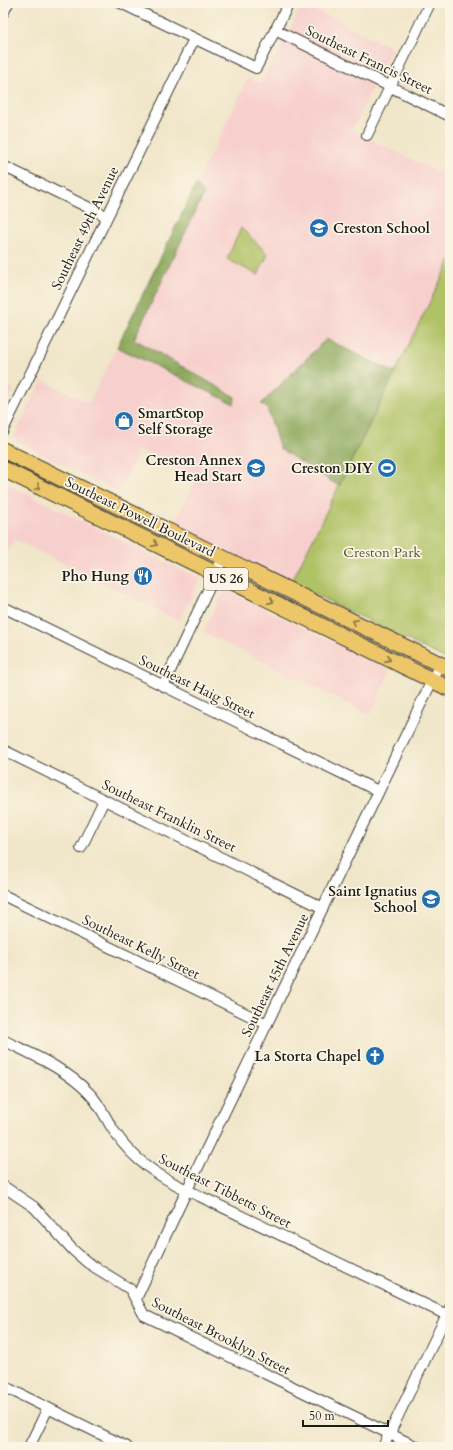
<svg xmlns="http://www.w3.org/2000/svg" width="453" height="1450" font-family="Cardo,serif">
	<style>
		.built { fill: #f7d0cd }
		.green { fill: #b0c266; stroke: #666f41 }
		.forest { fill: #8ca85b; stroke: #54623c }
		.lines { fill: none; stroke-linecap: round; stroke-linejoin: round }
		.minor-casing { stroke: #3c3a36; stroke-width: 12 }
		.primary-casing { stroke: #3c3a36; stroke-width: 17 }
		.minor { stroke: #fff; stroke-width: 10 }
		.primary { stroke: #ecc669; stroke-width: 15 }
		.oneway { stroke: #847142 }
		.labels { text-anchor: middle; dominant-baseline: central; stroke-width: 3.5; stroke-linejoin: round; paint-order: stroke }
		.shield { fill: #fcf5e5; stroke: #5f5d58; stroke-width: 1 }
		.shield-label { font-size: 13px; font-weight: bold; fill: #1c1c1c }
		.street-label { font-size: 14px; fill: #1c1c1c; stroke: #fcf5e5 }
		.poi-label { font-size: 14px; font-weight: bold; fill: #1c1c1c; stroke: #fcf5e5; text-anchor: end }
		.park-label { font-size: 14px; fill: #505636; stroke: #fcf5e5 }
	</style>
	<rect width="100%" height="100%" fill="#fcf5e5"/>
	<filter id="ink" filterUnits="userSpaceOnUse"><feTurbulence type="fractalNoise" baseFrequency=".025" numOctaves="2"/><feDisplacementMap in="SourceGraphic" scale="8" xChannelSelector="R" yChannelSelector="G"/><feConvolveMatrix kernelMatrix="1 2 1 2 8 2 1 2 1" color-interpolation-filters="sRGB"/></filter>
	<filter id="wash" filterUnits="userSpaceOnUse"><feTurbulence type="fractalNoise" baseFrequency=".012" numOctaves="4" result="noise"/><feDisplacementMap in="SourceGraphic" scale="16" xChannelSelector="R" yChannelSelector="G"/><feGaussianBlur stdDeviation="0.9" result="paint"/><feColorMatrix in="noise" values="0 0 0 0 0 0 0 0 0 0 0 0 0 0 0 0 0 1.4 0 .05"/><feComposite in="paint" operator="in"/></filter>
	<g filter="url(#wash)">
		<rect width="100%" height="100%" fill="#f0e6c9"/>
		<g class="built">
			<polygon points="303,4 392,48 352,130 450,178 450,261 291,583 173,526 197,479 139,450 118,492 16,441 14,437 42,380 89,403 117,347 234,404 235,397 134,339 204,194 196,185 248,78 261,84"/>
			<polygon points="3,384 14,389 3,412"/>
			<polygon points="3,482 200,579 179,621 14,539 3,560"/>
			<polygon points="227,591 391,670 370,715 203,632 222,593"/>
		</g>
		<g class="green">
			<polygon points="241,228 268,254 258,275 227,259"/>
			<polygon points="450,261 450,661 291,583"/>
		</g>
		<g class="forest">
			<polygon points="196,185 204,194 134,339 235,397 234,404 117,347"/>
			<polygon points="326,339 395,373 339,486 280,449 267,408 261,404"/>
		</g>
	</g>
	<g filter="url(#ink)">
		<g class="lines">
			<g class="minor-casing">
				<g id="minor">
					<polyline points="121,3 256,68 289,3"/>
					<polyline points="3,13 8,3"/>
					<polyline points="275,30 450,116"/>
					<polyline points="367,135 430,3"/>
					<polyline points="3,166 106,216"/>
					<polyline points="3,430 194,39"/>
					<polyline points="3,607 378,791"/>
					<polyline points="163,686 223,558"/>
					<polyline points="3,750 323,908"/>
					<polyline points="81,848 104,800"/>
					<polyline points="3,895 267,1024"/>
					<path d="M3 1040C33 1055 65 1068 89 1093 101 1105 106 1120 116 1134 134 1160 158 1176 187 1190L447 1315"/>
					<polyline points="3,1186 34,1207 73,1250 88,1263 130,1289 144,1315 417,1447"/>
					<polyline points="136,1299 187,1190 440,664"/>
					<polyline points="3,1386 127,1447"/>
					<polyline points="29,1447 48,1408"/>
					<polyline points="383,1447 450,1308"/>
				</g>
			</g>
			<g class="primary-casing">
				<g id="primary">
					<polyline points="3,450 450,669"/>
					<polyline points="3,469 450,689"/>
				</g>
			</g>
			<use href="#minor" class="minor"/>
			<use href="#primary" class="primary"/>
		</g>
		<defs><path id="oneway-chevron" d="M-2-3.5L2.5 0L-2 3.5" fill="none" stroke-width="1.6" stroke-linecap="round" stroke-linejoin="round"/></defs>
		<g class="oneway">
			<use href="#oneway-chevron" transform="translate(38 487) rotate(26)"/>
			<use href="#oneway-chevron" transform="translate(155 544) rotate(27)"/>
			<use href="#oneway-chevron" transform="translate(271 601) rotate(26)"/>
			<use href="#oneway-chevron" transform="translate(355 622) rotate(-154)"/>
			<use href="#oneway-chevron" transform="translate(388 659) rotate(26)"/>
		</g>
	</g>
	<defs>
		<g id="school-disc" transform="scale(1)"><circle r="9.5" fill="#1f6fb2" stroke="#fcf5e5"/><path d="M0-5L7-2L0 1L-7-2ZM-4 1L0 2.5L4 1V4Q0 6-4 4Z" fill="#fff"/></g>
		<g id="shop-disc" transform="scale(1)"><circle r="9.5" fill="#1f6fb2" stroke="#fcf5e5"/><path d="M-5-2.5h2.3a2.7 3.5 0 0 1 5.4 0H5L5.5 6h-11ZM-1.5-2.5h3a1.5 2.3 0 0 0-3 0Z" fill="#fff"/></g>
		<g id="stadium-disc" transform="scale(1)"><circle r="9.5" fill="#1f6fb2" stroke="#fcf5e5"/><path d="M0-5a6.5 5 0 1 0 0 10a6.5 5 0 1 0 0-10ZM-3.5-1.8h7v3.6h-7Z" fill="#fff"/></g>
		<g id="restaurant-disc" transform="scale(1)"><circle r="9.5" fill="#1f6fb2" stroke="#fcf5e5"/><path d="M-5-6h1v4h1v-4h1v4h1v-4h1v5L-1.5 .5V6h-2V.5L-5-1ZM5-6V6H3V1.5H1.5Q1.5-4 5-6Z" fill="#fff"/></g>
		<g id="church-disc" transform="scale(1)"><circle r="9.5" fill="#1f6fb2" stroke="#fcf5e5"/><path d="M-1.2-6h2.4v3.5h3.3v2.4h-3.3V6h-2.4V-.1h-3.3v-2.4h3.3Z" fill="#fff"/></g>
	</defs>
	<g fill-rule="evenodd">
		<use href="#school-disc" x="319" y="228"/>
		<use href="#shop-disc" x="124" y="421"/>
		<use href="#school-disc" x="256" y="468"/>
		<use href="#stadium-disc" x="387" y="468"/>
		<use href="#restaurant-disc" x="143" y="576"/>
		<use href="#school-disc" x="431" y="899"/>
		<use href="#church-disc" x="375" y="1056"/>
	</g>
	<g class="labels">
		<rect class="shield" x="204" y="568" width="44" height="22" rx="3"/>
		<g class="shield-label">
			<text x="226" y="579">US 26</text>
		</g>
		<g class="street-label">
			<text transform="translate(369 60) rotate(26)">Southeast Francis Street</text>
			<text transform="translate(85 228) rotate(-64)">Southeast 49th Avenue</text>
			<text transform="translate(140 517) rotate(26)">Southeast Powell Boulevard</text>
			<text transform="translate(197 687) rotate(26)">Southeast Haig Street</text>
			<text transform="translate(169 816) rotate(26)">Southeast Franklin Street</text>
			<text transform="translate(141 947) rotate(26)">Southeast Kelly Street</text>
			<text transform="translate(275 975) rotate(-64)">Southeast 45th Avenue</text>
			<text transform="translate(225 1191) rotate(27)">Southeast Tibbetts Street</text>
			<text transform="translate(221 1336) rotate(27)">Southeast Brooklyn Street</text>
		</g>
		<g class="poi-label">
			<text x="333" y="228" text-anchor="start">Creston School</text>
			<text x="138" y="413" text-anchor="start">SmartStop<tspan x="138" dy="16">Self Storage</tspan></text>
			<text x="242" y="460">Creston Annex<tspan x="242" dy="16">Head Start</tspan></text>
			<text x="373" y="468">Creston DIY</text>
			<text x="129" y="576">Pho Hung</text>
			<text x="417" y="891">Saint Ignatius<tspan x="417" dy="16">School</tspan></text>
			<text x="361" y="1056">La Storta Chapel</text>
		</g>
		<g class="park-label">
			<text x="382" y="552">Creston Park</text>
		</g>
	</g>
	<rect width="453" height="1450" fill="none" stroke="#fcf5e5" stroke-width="16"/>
	<path d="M303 1420v6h85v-6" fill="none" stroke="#1c1c1c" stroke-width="2"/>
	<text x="309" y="1420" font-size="12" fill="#1c1c1c" stroke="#fcf5e5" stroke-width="3" paint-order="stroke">50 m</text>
</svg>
